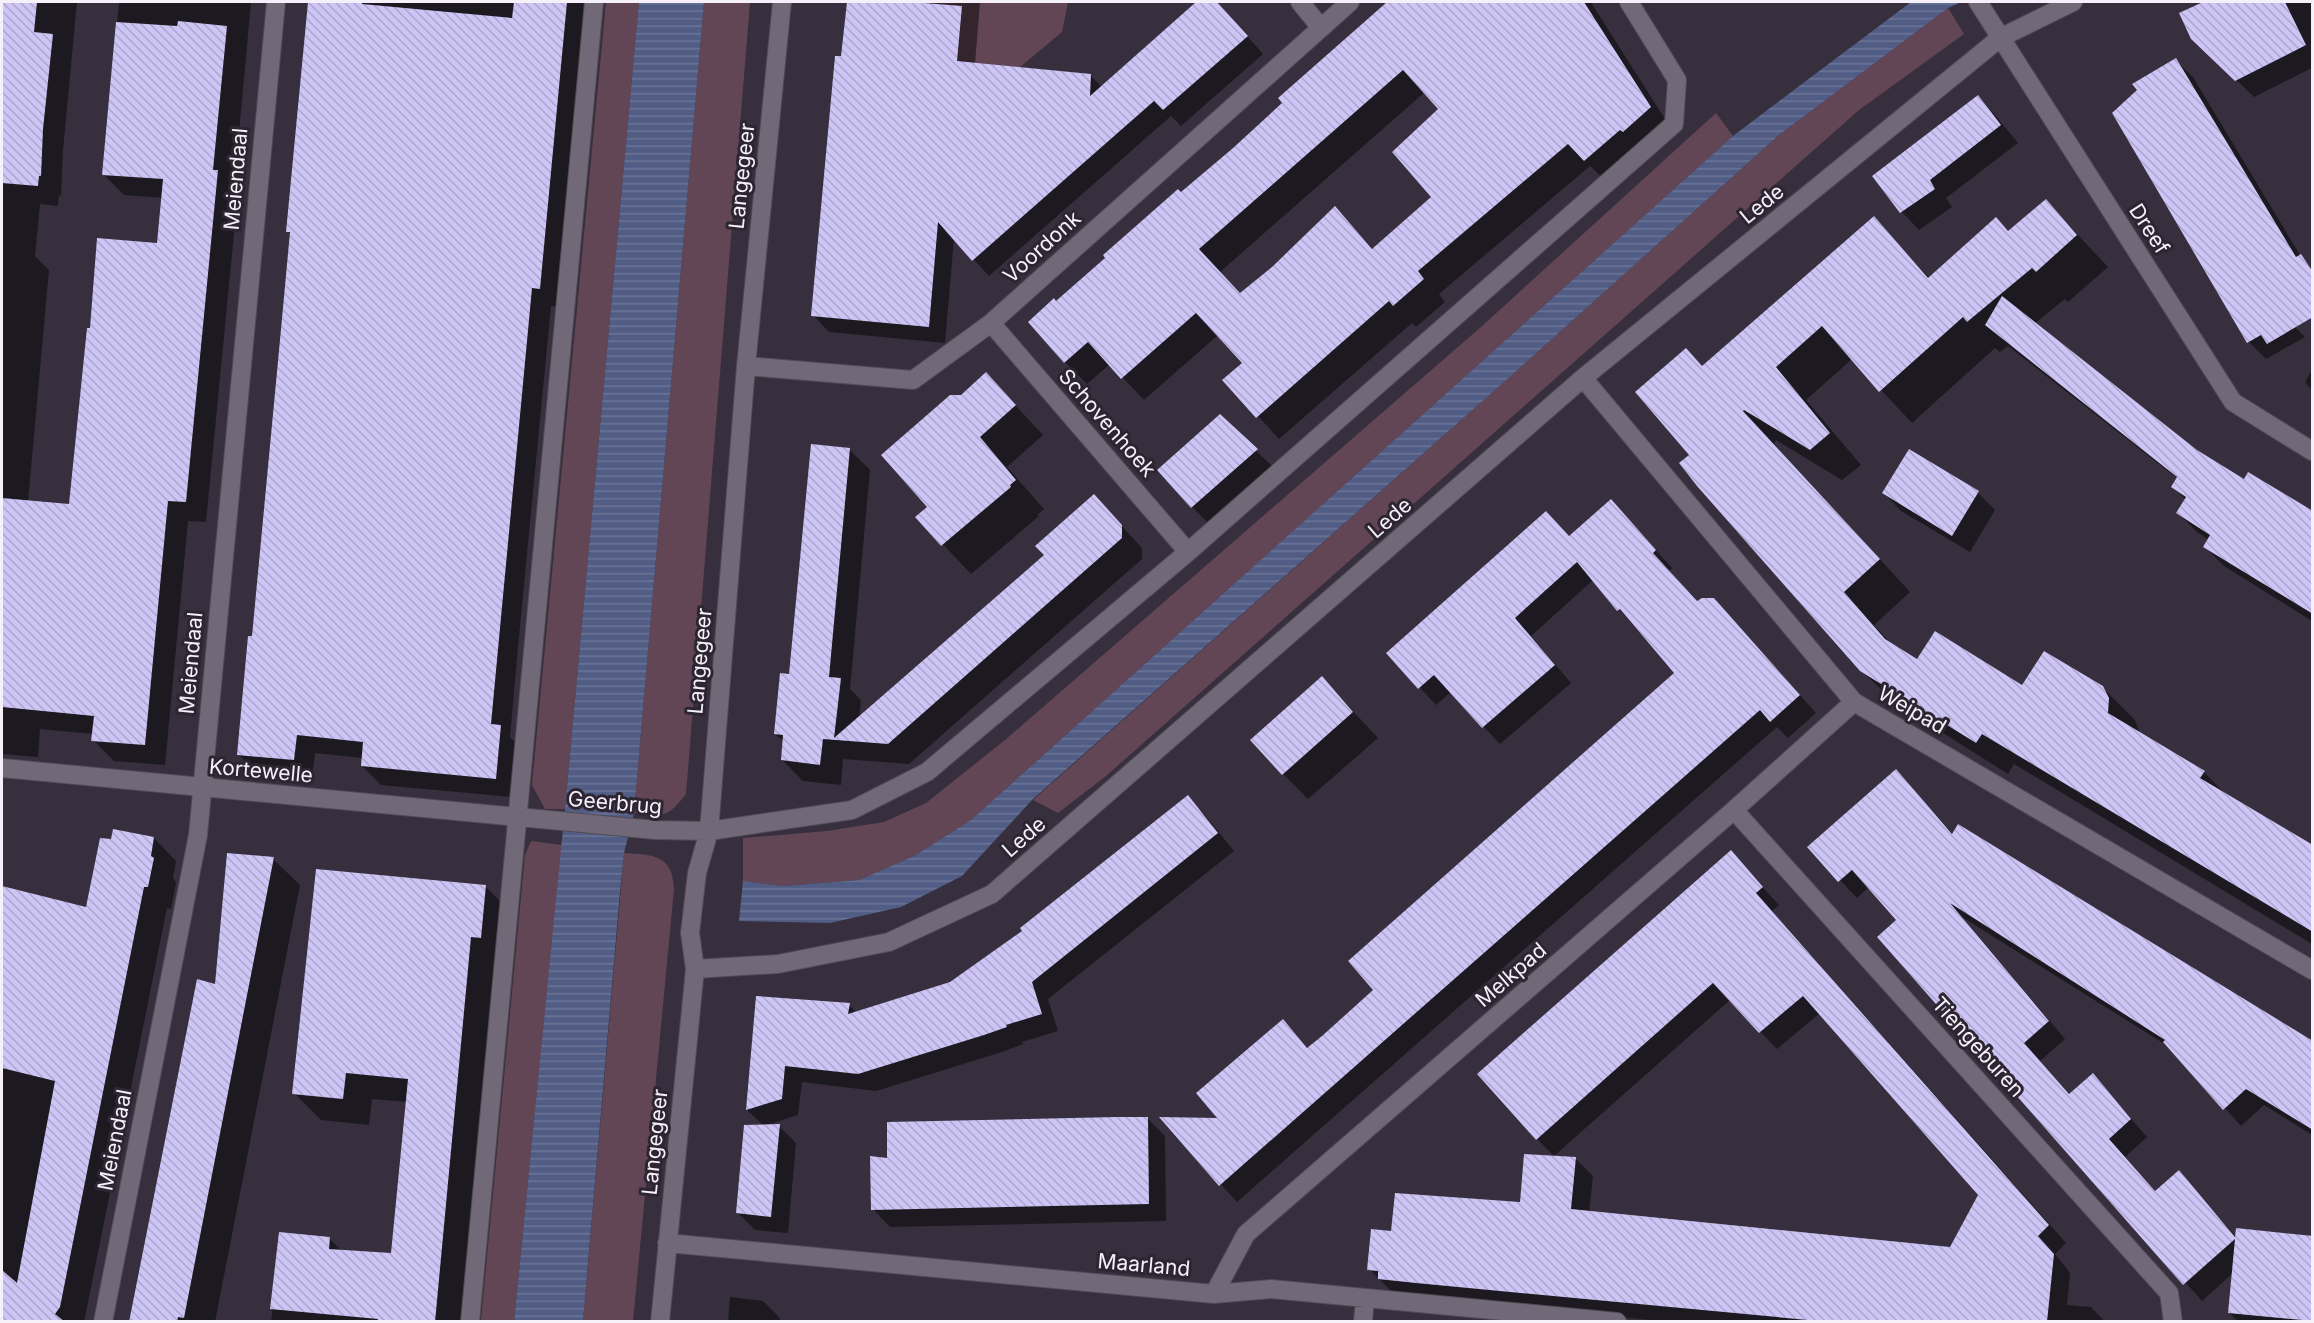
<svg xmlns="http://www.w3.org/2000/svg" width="2314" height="1323" viewBox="0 0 2314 1323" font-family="Inter,sans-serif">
	<defs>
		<pattern id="water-rules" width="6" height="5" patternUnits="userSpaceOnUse" patternTransform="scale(1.5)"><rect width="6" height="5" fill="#525d85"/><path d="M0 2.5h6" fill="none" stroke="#6c7597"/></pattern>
		<pattern id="building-back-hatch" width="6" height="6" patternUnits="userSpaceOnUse" patternTransform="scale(1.5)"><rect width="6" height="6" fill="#ccc5f5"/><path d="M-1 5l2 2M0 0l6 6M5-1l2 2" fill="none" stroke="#aca6ca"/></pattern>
	</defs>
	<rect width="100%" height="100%" fill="#372f3d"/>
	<path fill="#634655" d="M606,2H639L565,809H545L532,785Z
		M704,2H750L686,794C667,818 664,817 634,813Z
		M924,2H1068L1062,32L1019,68L961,106L921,33Z
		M1948,8L1964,34L1859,110L1106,776L1058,813L1033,800L1503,383L1779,135Z
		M1716,113L1733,136L971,820L914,856L859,880L783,886L743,881V838L827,831L884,822L926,803L1005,740L1481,327Z
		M531,841L562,845L514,1321H481L525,855Z
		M624,853C652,855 673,854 674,889L633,1321L583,1322Z"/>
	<path fill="url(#water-rules)" d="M639,2H704L634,813L624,853L620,892L583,1321L514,1322L565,809Z
		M1911,2H1961L1948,8L1779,135L1503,383L1033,799L962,876L901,907L830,923L739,921L743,881L783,886L859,880L914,856L971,820L1733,136Z"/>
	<path fill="#0007" fill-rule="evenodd" d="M2,2H77L63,150L61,196L59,195L58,206L40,204L35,256L49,270L28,502L71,506L91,330L158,244L163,198L124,195L103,174L119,2H251L234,188L238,192L206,522L188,521L165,765L114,761L93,740V734L40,729L38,757L2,754Z
		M309,2H588L559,307L551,306L518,647L510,737L519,746L514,797L381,785L362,766L363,758L315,753L312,778L257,773L238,754L253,638L291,234L288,231Z
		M848,2H980L975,64L1090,75L1102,87L1198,2H1217L1263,54L1181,126L1171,116L989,276L954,238L945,343L829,332L813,315Z
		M1389,2H1592V4L1672,130L1607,182L1590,166L1439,294L1445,302L1416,327L1412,323L1279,439L1225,380L1245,363L1218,335L1144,400L1110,364L1087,384L1065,362L1056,303L1284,103L1280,98ZM1425,92L1440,109L1433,198L1374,250L1335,209L1273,268L1241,294L1220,272Z
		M2206,2H2312V68L2254,97L2193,38L2181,14Z
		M2175,60L2193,77L2312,275L2288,320L2305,337L2266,359L2249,342Z
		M1978,97L1995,115L2018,143L1946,198L1952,207L1919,230L1902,212L1874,177Z
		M2046,201L2108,267L2068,302L2065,299L2034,324L2196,451L2245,481L2312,514V621L2224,566L2205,547L2209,540L2197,532L2178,513L2186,500L2173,487L2178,479L2008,346L2000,352L1995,348L1912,423L1852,359L1806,400L1861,465L1842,480L1776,440L1774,444L1910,592L1874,625L1893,646L1918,661L2022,687H2102L2135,720L2140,734L2204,772L2228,797L2312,846V944L2014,764L2008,774L1894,702L1861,670L1691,455L1686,350L1703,367L1874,218L1930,279L1996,219L2009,232Z
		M2312,370V390L2305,382Z
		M986,374L1043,435L1007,467L1044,509L1037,515L1039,516L971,574L917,517L929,507L961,396Z
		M1220,417L1274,468L1209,524L1192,507Z
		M849,449L870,470L850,689L861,700L859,719L1046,556L1094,496L1142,548V559L909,764L843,759L841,785L803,781L782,760L784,742L775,734Z
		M1884,493H1978L1995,510L1970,552L1901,511Z
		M1611,501L1672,568L1669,571L1698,603L1714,599L1816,713L1788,738L1777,727L1237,1202L1162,1119H1221L1282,1021L1308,1049L1375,990L1676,673L1593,580L1531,636L1571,683L1500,744L1451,692L1436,705L1388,653L1570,537Z
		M1322,678L1378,738L1308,799L1283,774Z
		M1896,771L1953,834L2312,1043V1135L2264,1105L2241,1126L2171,1048L1962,917L2065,1039L2040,1061L2070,1095L2093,1075L2147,1137L2125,1157L2156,1192L2179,1172L2237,1238L2312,1237V1322H2238L2229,1312L2233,1273L2202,1301L1879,937L1898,920L1869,887L1857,898L1809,847Z
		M1188,797L1204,814L1234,851L1048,999L1058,1031L1022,1042L1023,1044L1002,1052L876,1091L802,1082L798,1115L767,1125L779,1126L796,1143L788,1233L755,1230L737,1212L764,1126L747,1110L758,997L849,1005L857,1013L950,983L1024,932Z
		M154,838L176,861L173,878L176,882L171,909L167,908L84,1322H2V1024L12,981L87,909Z
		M1730,852L1779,905L1772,911L2066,1243L2055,1254L2070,1273L2067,1305L2091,1307L2105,1322H1671L1396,1296L1369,1269L1393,1233L1521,1204L1576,1159L1593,1176L1589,1212L1951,1248L1980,1195L1820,1013L1777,1049L1730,1000L1554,1156L1537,1139Z
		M273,859L300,885L215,1322H133L216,986Z
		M485,886L512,913L464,1322H271L281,1233L329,1238L342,1251L393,1254L407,1102L372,1099L369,1125L321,1120L294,1093Z
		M2,887L25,909L18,928L2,924Z
		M1147,1118L1165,1136L1166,1221L890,1227L873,1209L889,1159Z
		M730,1297L763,1301L780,1318V1322H728Z"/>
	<path fill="url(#building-back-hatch)" fill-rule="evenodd" d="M2,2H37L34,32L53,34L43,129L41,176H39L38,186L2,183Z
		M308,2H362V4L512,18L514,2H567L540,289L532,288L500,628L491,724L501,725L496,779L361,766L363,742L297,735L294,760L237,755L248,636H252L280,340L290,232H286Z
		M847,2H911L962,6L957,61L1091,74L1090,96L1196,2H1217L1248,36L1163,110L1154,101L972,261L938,222L929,327L811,316L835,56H841Z
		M1387,2H1584L1651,107L1623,132L1620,130L1584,161L1568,144L1418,271L1424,279L1393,306L1389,301L1256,418L1222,380L1242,363L1196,313L1121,379L1088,342L1064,363L1028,322L1054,298L1056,301L1105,258L1103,255L1178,189L1181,192L1233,148L1282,103L1278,98ZM1403,70L1438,109L1392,152L1431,197L1372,249L1335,206L1272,267L1240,293L1199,249Z
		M2203,2H2285L2306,45L2235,81L2191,39L2179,13Z
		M178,21L227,26L213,170H218L186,502L168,501L145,745L91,741L94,716L2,707V498L69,504L87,328H90L97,238L157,243L163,179L102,175L116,22L177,26Z
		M2176,58L2296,257L2301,254L2313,272V317L2267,344L2261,335L2247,343L2112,113L2137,90L2132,84Z
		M1978,95L2001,125L1930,180L1935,189L1900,213L1872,176Z
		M2046,199L2077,235L2036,272L2032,268L1967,322L1963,317L1879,392L1822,326L1776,367L1830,433L1810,450L1744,410L1743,411L1880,559L1844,592L1885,639L1917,659L1935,631L2022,685L2044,651L2103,686L2109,698L2108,713L2205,771L2200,778L2313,845V932L1982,734L1976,743L1860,671L1697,486L1679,463L1689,455L1635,392L1686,348L1702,366L1874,216L1928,278L1996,217L2008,231Z
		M2002,296L2197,450L2244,479L2248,472L2313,511V614L2203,547L2210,535L2176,513L2186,497L2171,487L2177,477L1985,325Z
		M986,372L1016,405L980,437L1016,480L1010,485L1011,487L941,546L915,517L927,507L881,455L950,395H961Z
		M1220,414L1258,449L1191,508L1157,470Z
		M811,444L850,448L829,677L841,678L834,738L1044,555L1035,546L1094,494L1122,525V538L888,744L823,739L820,765L781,760L783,735L774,734L780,673L789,674Z
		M1909,449L1979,491L1952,536L1882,493Z
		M1611,499L1656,550L1653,553L1697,601L1702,598H1714L1800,695L1770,722L1760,710L1219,1186L1159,1117L1217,1118L1196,1093L1283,1019L1307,1048L1322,1036L1373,990L1348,961L1674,673L1620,609L1617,611L1577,562L1515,618L1555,665L1482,728L1434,675L1418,689L1386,653L1546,511L1569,536Z
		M1322,676L1353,712L1282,775L1250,740Z
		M1896,769L1952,834L1958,824L2313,1041V1130L2246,1089L2223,1110L2163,1042L2165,1040L1950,903L2049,1021L2024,1043L2069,1094L2093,1073L2131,1119L2109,1139L2155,1191L2179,1170L2235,1237L2236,1228L2313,1236V1321L2228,1313L2235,1239L2183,1285L1877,937L1896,920L1852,870L1838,882L1807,847Z
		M1188,795L1218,833L1032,982L1042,1014L1006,1025L1007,1027L984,1035L858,1074L785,1066L782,1099L746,1110L756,996L850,1003L848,1014L950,982L1022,931L1020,928Z
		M113,829L154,837L151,856L154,858L148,887H144L60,1307L55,1314L65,1322H2V1270L17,1283L55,1081L2,1068V886L86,907L100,838L111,839Z
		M1731,850L1763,887L1756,893L2049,1225L2038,1236L2054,1254L2047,1322H1829L1416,1283L1378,1279V1271L1367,1270L1371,1229L1391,1231L1395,1193L1520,1202L1524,1154L1576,1157L1571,1209L1950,1247L1978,1195L1803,996L1759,1033L1713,983L1536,1140L1477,1074Z
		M227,853L274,857L184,1318L178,1317L177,1322H129L197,979L215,984Z
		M316,869L486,885L481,938L471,937L435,1322H377L378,1319L270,1309L279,1232L330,1237L329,1249L391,1253L408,1079L346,1073L343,1099L292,1094Z
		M1117,1117H1148L1149,1204L871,1210L870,1156L887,1158V1122Z
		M780,1124L771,1217L736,1213L744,1125Z"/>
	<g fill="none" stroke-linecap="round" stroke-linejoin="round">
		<g stroke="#524b56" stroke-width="20">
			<path id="street" d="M1300,2L1321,28L1350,2
				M1978,2L2233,402L2312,451
				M991,323L1188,552
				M746,366L913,380L991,323L1321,28
				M1583,378L1854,702L2312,970
				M2,768L655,830L709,831L852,810L927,772L1188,552L1674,124L1677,80L1629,2
				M1734,810L2169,1293L2173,1322
				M695,969L778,964L889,942L992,894L1583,378L2000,38L2073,2
				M667,1243L1214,1294L1271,1289L1617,1322
				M1214,1294L1246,1234L1734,810L1854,702
				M103,1322L198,835L276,2
				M470,1322L594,2
				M660,1322L695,969L690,933L697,873L709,831L746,366L782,2
				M1363,1322L1365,1298"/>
		</g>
		<use href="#street" stroke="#716978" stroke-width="18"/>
	</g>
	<g text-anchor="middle" stroke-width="6" stroke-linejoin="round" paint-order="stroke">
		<g font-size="21" fill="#f5f0f9" stroke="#2d2632">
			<text transform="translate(742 176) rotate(-84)" y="7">Langegeer</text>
			<text transform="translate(236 179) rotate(-85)" y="7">Meiendaal</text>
			<text transform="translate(1762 204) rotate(-39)" y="7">Lede</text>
			<text transform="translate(2149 229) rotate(57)" y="7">Dreef</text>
			<text transform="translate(1042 247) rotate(-42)" y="7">Voordonk</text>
			<text transform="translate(1107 423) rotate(49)" y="7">Schovenhoek</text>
			<text transform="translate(1390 518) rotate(-41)" y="7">Lede</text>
			<text transform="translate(700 661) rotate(-85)" y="7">Langegeer</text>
			<text transform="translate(191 663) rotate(-85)" y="7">Meiendaal</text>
			<text transform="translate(1912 710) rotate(30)" y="7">Weipad</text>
			<text transform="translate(261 771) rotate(5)" y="7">Kortewelle</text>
			<text transform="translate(615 803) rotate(5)" y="7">Geerbrug</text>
			<text transform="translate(1024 837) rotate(-41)" y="7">Lede</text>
			<text transform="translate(1511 975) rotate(-41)" y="7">Melkpad</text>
			<text transform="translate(1978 1047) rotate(48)" y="7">Tiengeburen</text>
			<text transform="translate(115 1140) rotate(-79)" y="7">Meiendaal</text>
			<text transform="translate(655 1142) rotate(-84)" y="7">Langegeer</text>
			<text transform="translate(1144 1265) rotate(5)" y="7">Maarland</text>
		</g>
	</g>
	<rect width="2314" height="1323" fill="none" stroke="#f5f0f9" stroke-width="6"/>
</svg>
